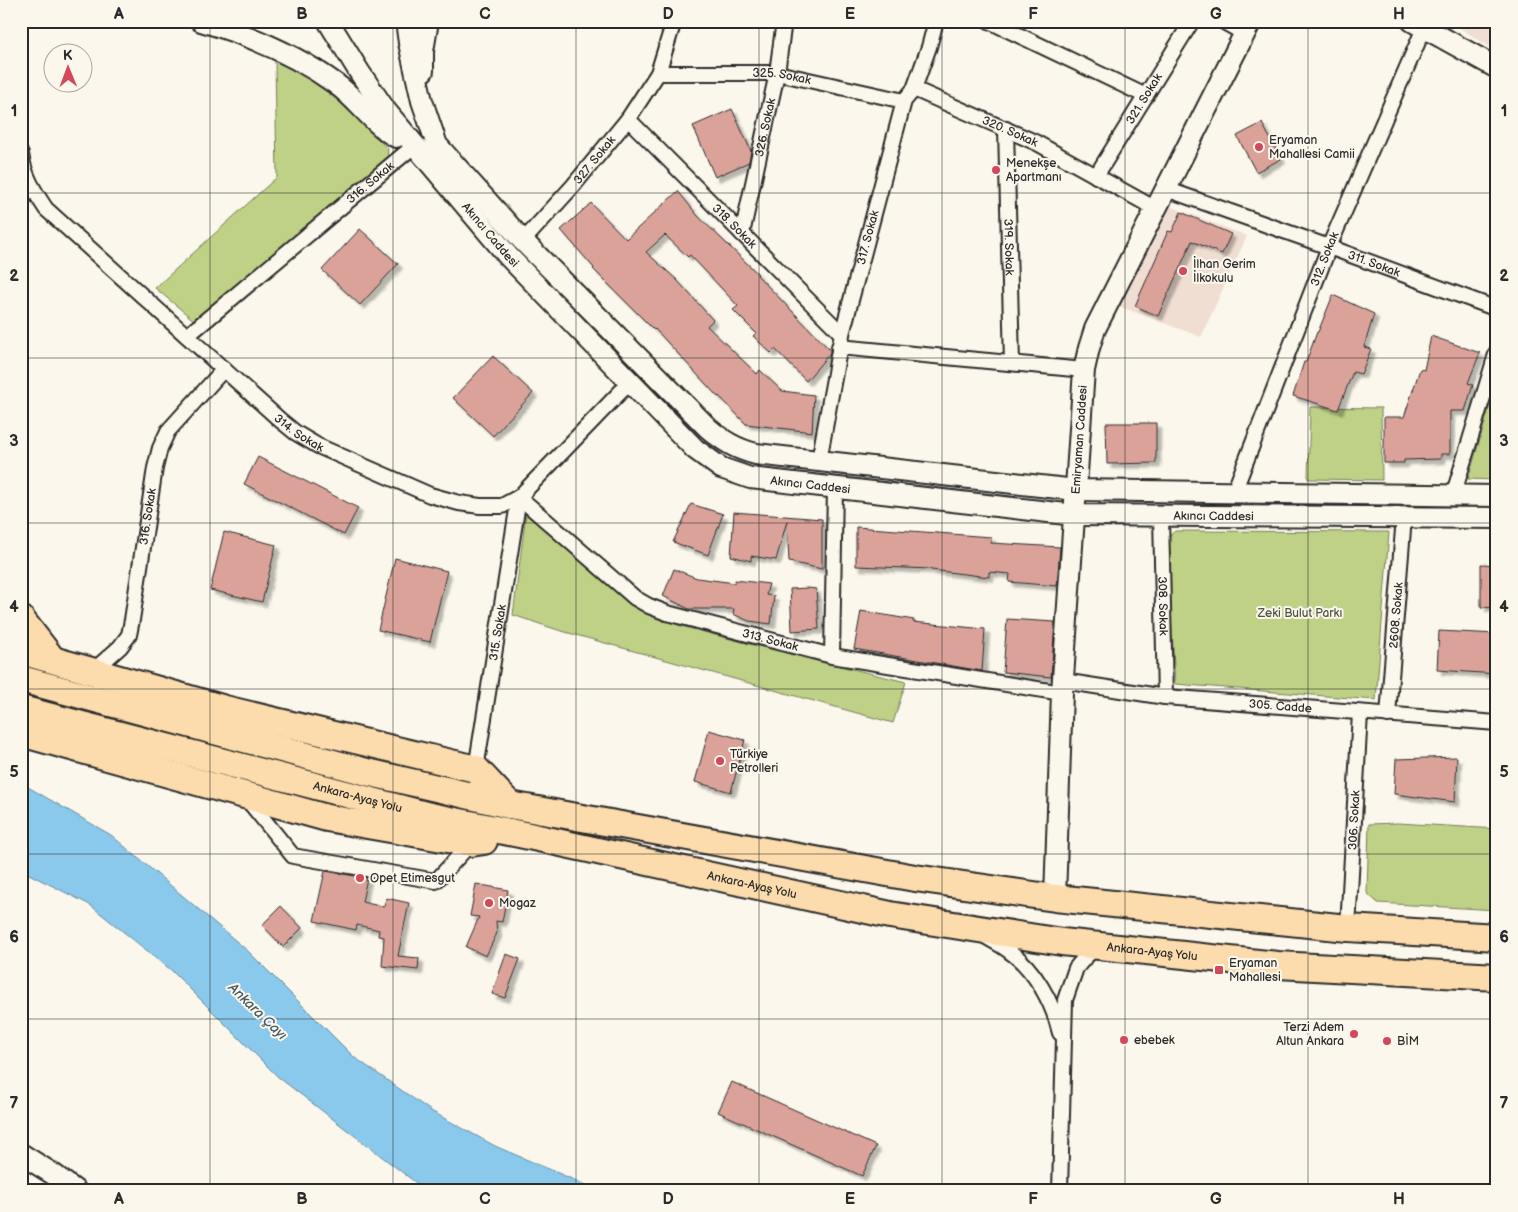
<svg xmlns="http://www.w3.org/2000/svg" width="1518" height="1212" viewBox="0 0 1518 1212" font-family="'Balsamiq Sans',sans-serif">
	<defs>
		<filter id="shadow"><feDropShadow dx="4.5" dy="4.5" stdDeviation="1" flood-color="#0004"/></filter>
	</defs>
	<rect width="100%" height="100%" fill="#fbf7ec"/>
	<filter id="ink" filterUnits="userSpaceOnUse"><feTurbulence type="fractalNoise" baseFrequency=".02" numOctaves="2"/><feDisplacementMap in="SourceGraphic" scale="10" xChannelSelector="R" yChannelSelector="G"/><feConvolveMatrix kernelMatrix="1 2 1 2 8 2 1 2 1" color-interpolation-filters="sRGB"/></filter>
	<g filter="url(#ink)">
		<path fill="#f1ded3" d="M1449,21H1497V46L1491,48Z
			M1167,205L1247,236L1201,337L1118,306Z"/>
		<path fill="#bfd186" stroke="#757e58" d="M275,61L328,89L388,149L387,158L196,322L155,288L277,177Z
			M1497,382V480L1468,479Z
			M1310,407L1381,408L1382,480L1308,479Z
			M526,514L553,534L628,603L681,626L761,647L906,682L893,723L558,630L513,615Z
			M1175,531L1389,532L1376,700L1175,684L1167,538Z
			M1398,823L1497,829V910L1378,903L1367,893L1369,824Z"/>
		<path fill="#8ac9eb" stroke="#648a9e" d="M21,783L111,835L249,952L354,1057L431,1111L495,1146L600,1191H427L424,1189L278,1077L171,970L90,905L21,870Z"/>
		<path fill="#dba29a" stroke="#2b2b2b" filter="url(#shadow)" d="M732,109L751,151L749,162L715,177L693,126Z
			M1262,123L1281,159L1256,172L1237,136Z
			M678,191L698,216L758,274L757,275L830,350V353L806,381L775,349L771,353L753,336L756,333L733,310L738,306L690,255L688,257L665,235L646,252L677,280L713,320L707,326L757,374L760,370L782,391L814,395L812,432L746,424L719,396L718,397L655,329L654,330L593,269L594,268L561,230L591,203L626,239Z
			M1181,212L1231,234L1222,254L1192,241L1158,316L1135,306L1168,231L1172,232Z
			M360,229L398,264L360,305L322,270Z
			M1333,295L1374,314L1364,347L1371,349L1361,374L1353,372L1338,410L1293,396L1304,362H1306L1317,332H1318Z
			M1431,336L1480,353L1468,383L1473,385L1465,411H1450V454H1441V459L1404,460V463H1384V417H1404L1420,369L1424,370Z
			M493,356L533,393L493,436L453,398Z
			M1106,423H1156V463L1107,464Z
			M258,457L358,508L344,535L244,484Z
			M691,504L723,514L708,555L673,542Z
			M734,512L822,519V569L789,562L787,521L776,560L751,556V561L731,556Z
			M856,527L991,537V543L1060,547L1057,586L1009,582L1010,574L989,572V577L931,570V569L856,566Z
			M224,532L276,545L262,602L210,590Z
			M395,558L447,571L430,642L378,630Z
			M1481,564L1497,565V608L1481,607Z
			M674,569L697,578L735,583V580L769,584L766,595L774,596L771,624L749,621L733,614L734,609H689L663,596Z
			M808,588L816,589L819,629L792,631L790,589Z
			M861,611L914,620L913,622L985,629L982,671L854,649Z
			M1007,619L1055,622L1051,677L1003,672Z
			M1439,631L1497,634V674L1437,670Z
			M709,730L745,740L731,792L695,782Z
			M1457,757L1455,802L1394,794L1396,759Z
			M325,871L367,878L362,902L384,907L386,898L409,903L398,956L419,958L418,970L382,966L384,937L378,936L379,930L357,925L356,930L314,921Z
			M476,884L508,890L502,922L496,921L497,933L486,956L466,947L479,917L470,916Z
			M281,906L302,928L283,947L262,925Z
			M506,954L520,959L505,998L492,994Z
			M732,1082L876,1146L862,1176L718,1112Z"/>
		<g fill="none" stroke-linecap="round" stroke-linejoin="round">
			<g stroke="#2b2b2b" stroke-width="18">
				<g id="street">
					<path d="M989,21L1146,96"/>
					<path d="M1222,21L1245,34"/>
					<path id="s1" d="M658,73H777L904,101"/>
					<path id="s2" d="M914,89L1037,143L1156,209"/>
					<path id="s3" d="M628,119L842,334"/>
					<path id="s4" d="M1006,129L1012,363"/>
					<path id="s5" d="M21,154C24,175 34,191 46,209L280,420L296,433L318,446L430,495L459,503L480,506H502L519,497L630,382"/>
					<path id="s6" d="M1096,176L1192,21"/>
					<path id="s7" d="M1166,189L1329,247L1497,309"/>
					<path id="s8" d="M742,234L777,73L784,21"/>
					<path id="s9" d="M523,241L573,186L628,119L658,73L674,21"/>
					<path id="s10" d="M187,336L415,145"/>
					<path d="M839,347L1084,370"/>
					<path id="s11" d="M819,461L842,334L904,101L914,89L929,47L936,21"/>
					<path id="s12" d="M1234,492L1329,247L1424,28"/>
					<path d="M1453,496L1497,351"/>
					<path id="s13" d="M519,497L635,598L649,606L667,613L832,656L1062,693"/>
					<path id="s14" d="M1161,516L1165,697"/>
					<path d="M832,656L835,488"/>
					<path id="s15" d="M93,671L120,647L129,635L132,620L155,468L160,448L168,431L224,369"/>
					<path id="s16" d="M1063,681L1165,697L1497,723"/>
					<path id="s17" d="M1388,715L1404,517"/>
					<path id="s18" d="M476,769L519,497"/>
					<path d="M247,799L293,856L436,881L471,843"/>
					<path id="s19" d="M1348,928L1360,713"/>
					<path d="M985,936C993,941 1002,945 1009,951C1035,969 1053,1003 1060,1033"/>
					<path d="M1060,1191L1065,1000L1076,968L1086,956L1099,946"/>
				</g>
			</g>
			<g stroke="#2b2b2b" stroke-width="24">
				<g id="secondary">
					<path d="M201,21C249,35 295,54 336,84C357,99 375,126 396,137"/>
					<path id="s20" d="M328,21L360,73L386,111L508,256L695,449L721,468L750,478L1075,515L1497,518"/>
					<path d="M406,21L409,43L422,101L437,145L523,241L708,428C723,441 736,449 756,454L1076,490L1497,496"/>
					<path d="M1412,21L1497,68"/>
					<path d="M423,71V51L428,21"/>
					<path id="s21" d="M1055,898L1062,693L1084,370L1089,348L1095,329L1251,21"/>
					<path d="M21,1154L53,1174L76,1191"/>
				</g>
			</g>
			<g stroke="#2b2b2b" stroke-width="30">
				<g id="highway">
					<path d="M21,619L52,659"/>
					<path d="M21,651L225,709L476,769L510,805"/>
					<path d="M21,679L367,772L510,805L915,878L1055,898L1348,928L1497,937"/>
					<path id="s22" d="M21,709L430,816L529,836L890,915L1062,942L1278,965L1497,977"/>
					<path d="M21,733L327,818L471,843L484,841"/>
				</g>
			</g>
			<use href="#street" stroke="#fbf7ec" stroke-width="14"/>
			<use href="#secondary" stroke="#fbf7ec" stroke-width="20"/>
			<use href="#highway" stroke="#fcdcac" stroke-width="26"/>
		</g>
	</g>
	<path fill="none" stroke="#2b2b2b" stroke-width="1" stroke-opacity="0.55" d="M210,21V1191M393,21V1191M576,21V1191M759,21V1191M942,21V1191M1125,21V1191M1308,21V1191M21,193H1497M21,358H1497M21,523H1497M21,689H1497M21,854H1497M21,1019H1497"/>
	<g fill="#d1495b" stroke="#fbf7ec" stroke-width="2">
		<circle cx="1259" cy="147" r="5"/>
		<circle cx="996" cy="170" r="5"/>
		<circle cx="1183" cy="271" r="5"/>
		<circle cx="720" cy="761" r="5"/>
		<circle cx="360" cy="878" r="5"/>
		<circle cx="489" cy="903" r="5"/>
		<rect x="1214" y="965" width="10" height="10" rx="2.5"/>
		<circle cx="1354" cy="1034" r="5"/>
		<circle cx="1124" cy="1040" r="5"/>
		<circle cx="1387" cy="1041" r="5"/>
	</g>
	<g text-anchor="middle" stroke-width="4" stroke-linejoin="round" paint-order="stroke">
		<g font-size="12" fill="#2b2b2b" stroke="#fbf7ec">
			<text dy="4" stroke="none"><textPath href="#s1" startOffset="124">325. Sokak</textPath></text>
			<text dy="4" stroke="none"><textPath href="#s6" startOffset="91">321. Sokak</textPath></text>
			<text dy="4" stroke="none"><textPath href="#s8" startOffset="109">326. Sokak</textPath></text>
			<text dy="4" stroke="none"><textPath href="#s2" startOffset="105">320. Sokak</textPath></text>
			<text dy="4" stroke="none"><textPath href="#s9" startOffset="108">327. Sokak</textPath></text>
			<text dy="4" stroke="none"><textPath href="#s10" startOffset="239">316. Sokak</textPath></text>
			<text dy="4" stroke="none"><textPath href="#s3" startOffset="151">318. Sokak</textPath></text>
			<text dy="4" stroke="none"><textPath href="#s20" startOffset="269">Akıncı Caddesi</textPath></text>
			<text dy="4" stroke="none"><textPath href="#s11" startOffset="229">317. Sokak</textPath></text>
			<text dy="4" stroke="none"><textPath href="#s4" startOffset="118">319. Sokak</textPath></text>
			<text dy="4" stroke="none"><textPath href="#s12" startOffset="250">312. Sokak</textPath></text>
			<text dy="4" stroke="none"><textPath href="#s7" startOffset="221">311. Sokak</textPath></text>
			<text dy="4" stroke="none"><textPath href="#s5" startOffset="399">314. Sokak</textPath></text>
			<text dy="4" stroke="none"><textPath href="#s21" startOffset="459">Emiryaman Caddesi</textPath></text>
			<text dy="4" stroke="none"><textPath href="#s20" startOffset="689">Akıncı Caddesi</textPath></text>
			<text dy="4" stroke="none"><textPath href="#s15" startOffset="171">316. Sokak</textPath></text>
			<text dy="4" stroke="none"><textPath href="#s20" startOffset="1094">Akıncı Caddesi</textPath></text>
			<text dy="4" stroke="none"><textPath href="#s14" startOffset="90">308. Sokak</textPath></text>
			<text dy="4" stroke="none"><textPath href="#s17" startOffset="100">2608. Sokak</textPath></text>
			<text dy="4" stroke="none"><textPath href="#s18" startOffset="138">315. Sokak</textPath></text>
			<text dy="4" stroke="none"><textPath href="#s13" startOffset="296">313. Sokak</textPath></text>
			<text dy="4" stroke="none"><textPath href="#s16" startOffset="219">305. Cadde</textPath></text>
			<text dy="4" stroke="none"><textPath href="#s22" startOffset="348">Ankara-Ayaş Yolu</textPath></text>
			<text dy="4" stroke="none"><textPath href="#s19" startOffset="108">306. Sokak</textPath></text>
			<text dy="4" stroke="none"><textPath href="#s22" startOffset="752">Ankara-Ayaş Yolu</textPath></text>
			<text dy="4" stroke="none"><textPath href="#s22" startOffset="1158">Ankara-Ayaş Yolu</textPath></text>
		</g>
		<g font-size="12" fill="#2b2b2b" stroke="#fbf7ec" text-anchor="start">
			<text x="1269" y="144">Eryaman<tspan x="1269" dy="14">Mahallesi Camii</tspan></text>
			<text x="1006" y="167">Menekşe<tspan x="1006" dy="14">Apartmanı</tspan></text>
			<text x="1193" y="268">İlhan Gerim<tspan x="1193" dy="14">İlkokulu</tspan></text>
			<text x="730" y="758">Türkiye<tspan x="730" dy="14">Petrolleri</tspan></text>
			<text x="370" y="882">Opet Etimesgut</text>
			<text x="499" y="907">Mogaz</text>
			<text x="1229" y="967">Eryaman<tspan x="1229" dy="14">Mahallesi</tspan></text>
			<text x="1344" y="1031" text-anchor="end">Terzi Adem<tspan x="1344" dy="14">Altun Ankara</tspan></text>
			<text x="1134" y="1044">ebebek</text>
			<text x="1397" y="1045">BİM</text>
		</g>
		<g font-size="12" fill="#505442" stroke="#fbf7ec">
			<text x="1300" y="617">Zeki Bulut Parkı</text>
		</g>
		<g font-size="14" font-style="italic" fill="#485a65" stroke="#fbf7ec">
			<text transform="translate(258 1011) rotate(44)" y="5">Ankara Çayı</text>
		</g>
	</g>
	<rect width="1518" height="1212" fill="none" stroke="#fbf7ec" stroke-width="55"/>
	<g transform="translate(68 68) rotate(359)"><circle r="24" fill="#fbf7ec" stroke="#a8a59f"/>
	<path d="M0-4L9 19L0 12L-9 19Z" fill="#d1495b"/>
	<text y="-8" font-size="14" font-weight="bold" text-anchor="middle" fill="#2b2b2b">K</text>
	</g>
	<rect x="28" y="28" width="1462" height="1156" fill="none" stroke="#2b2b2b" stroke-width="2"/>
	<g font-size="16" text-anchor="middle" font-weight="bold" fill="#2b2b2b">
		<text x="119" y="19">A</text>
		<text x="302" y="19">B</text>
		<text x="485" y="19">C</text>
		<text x="668" y="19">D</text>
		<text x="850" y="19">E</text>
		<text x="1033" y="19">F</text>
		<text x="1216" y="19">G</text>
		<text x="1399" y="19">H</text>
		<text x="14" y="116">1</text>
		<text x="1504" y="116">1</text>
		<text x="14" y="281">2</text>
		<text x="1504" y="281">2</text>
		<text x="14" y="446">3</text>
		<text x="1504" y="446">3</text>
		<text x="14" y="612">4</text>
		<text x="1504" y="612">4</text>
		<text x="14" y="777">5</text>
		<text x="1504" y="777">5</text>
		<text x="14" y="942">6</text>
		<text x="1504" y="942">6</text>
		<text x="14" y="1108">7</text>
		<text x="1504" y="1108">7</text>
		<text x="119" y="1204">A</text>
		<text x="302" y="1204">B</text>
		<text x="485" y="1204">C</text>
		<text x="668" y="1204">D</text>
		<text x="850" y="1204">E</text>
		<text x="1033" y="1204">F</text>
		<text x="1216" y="1204">G</text>
		<text x="1399" y="1204">H</text>
	</g>
</svg>
